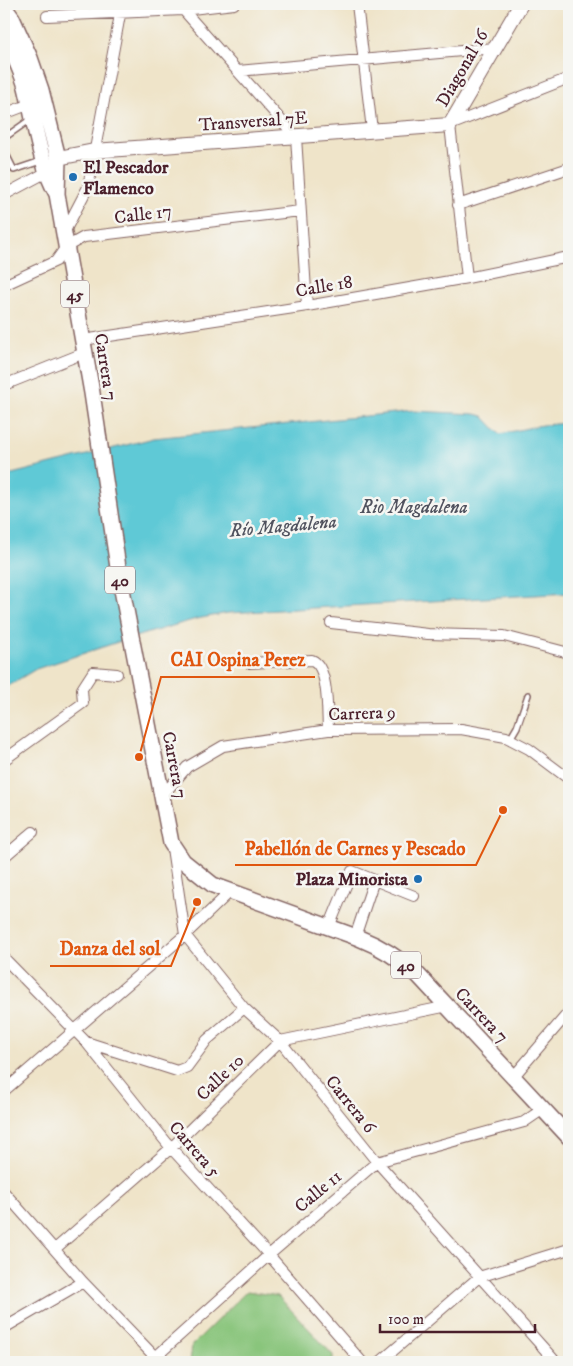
<svg xmlns="http://www.w3.org/2000/svg" width="573" height="1366" viewBox="0 0 573 1366" font-family="'IM FELL DW Pica',serif">
	<rect width="100%" height="100%" fill="#f6f6f2"/>
	<filter id="ink" filterUnits="userSpaceOnUse"><feTurbulence type="fractalNoise" baseFrequency=".02" numOctaves="2"/><feDisplacementMap in="SourceGraphic" scale="10" xChannelSelector="R" yChannelSelector="G"/><feConvolveMatrix kernelMatrix="1 2 1 2 8 2 1 2 1" color-interpolation-filters="sRGB"/></filter>
	<filter id="wash" filterUnits="userSpaceOnUse"><feTurbulence type="fractalNoise" baseFrequency=".0096" numOctaves="4" result="noise"/><feDisplacementMap in="SourceGraphic" scale="20" xChannelSelector="R" yChannelSelector="G"/><feGaussianBlur stdDeviation="1.12" result="paint"/><feColorMatrix in="noise" values="0 0 0 0 0 0 0 0 0 0 0 0 0 0 0 0 0 1.4 0 .05"/><feComposite in="paint" operator="in"/></filter>
	<g filter="url(#wash)">
		<rect width="100%" height="100%" fill="#efe4c9"/>
		<path fill="#89c57b" stroke="#6a7253" d="M247,1291L278,1296L333,1355V1362H190L192,1345Z"/>
		<path fill="#5ec9d6" stroke="#547480" d="M414,411L475,414L483,416L500,434L542,425L569,423V593L228,613L196,619L121,641L36,669L4,688V476L154,438Z"/>
	</g>
	<g filter="url(#ink)">
		<g fill="none" stroke-linecap="round" stroke-linejoin="round">
			<g stroke="#846462" stroke-width="8">
				<path id="lane" d="M4,138L31,119
					M7,156L14,170L41,161
					M510,739L517,727L528,695"/>
			</g>
			<g stroke="#846462" stroke-width="12">
				<path id="street" d="M178,4L296,137L307,306
					M357,4L372,130
					M47,16L183,10L234,4
					M238,71L495,48
					M4,114L30,104
					M4,195L47,172
					M458,205L569,168
					M64,233L88,187L122,4
					M467,278L450,125L569,78
					M4,285L56,261L66,247L84,237L300,211
					M83,340L307,306L467,278L569,257
					M4,385L84,353
					M331,623L428,634L504,636L569,653
					M249,663L312,660C329,667 327,712 328,730
					M4,760L83,703L82,689L93,672L117,674
					M162,796L187,767L223,746L328,730L461,729L506,737L529,749L569,779
					M172,848L185,935L244,1008L280,1041L377,1162L556,1362
					M4,857L33,832
					M329,927L352,871L414,896
					M355,937L374,880
					M4,958L86,1042L171,1148L269,1255L362,1362
					M86,1042L177,1071L187,1067L207,1040L244,1008
					M514,1076L569,1012
					M4,1091L185,935L230,892
					M4,1192L83,1282L159,1361
					M55,1249L171,1148L280,1041L448,1006
					M4,1328L83,1282
					M150,1362L269,1255L377,1162L524,1122L543,1109
					M380,1362L479,1277L569,1249"/>
			</g>
			<g stroke="#846462" stroke-width="16">
				<path id="secondary" d="M58,158L94,151L450,125L521,4"/>
			</g>
			<g stroke="#846462" stroke-width="18">
				<path id="primary" d="M4,7L12,18L30,58L41,90L58,158L57,194L92,393L119,574L171,843L183,861L213,885L359,938C382,947 400,959 418,975L569,1137
					M4,34C12,51 21,69 26,87C35,123 39,162 57,194"/>
			</g>
			<use href="#lane" stroke="#fff" stroke-width="5"/>
			<use href="#street" stroke="#fff" stroke-width="10"/>
			<use href="#secondary" stroke="#fff" stroke-width="14"/>
			<use href="#primary" stroke="#fff" stroke-width="15"/>
		</g>
	</g>
	<g fill="#1f6fb2" stroke="#f6f6f2" stroke-width="2">
		<circle cx="73" cy="177" r="5"/>
		<circle cx="418" cy="879" r="5"/>
	</g>
	<g text-anchor="middle" stroke-width="5" stroke-linejoin="round" paint-order="stroke">
		<g fill="#f6f6f2" stroke="#7e6067" stroke-width="1">
			<rect x="61" y="280.5" width="28" height="27" rx="4"/>
			<rect x="105" y="566.5" width="30" height="27" rx="4"/>
			<rect x="391" y="951.5" width="30" height="27" rx="4"/>
		</g>
		<g font-size="16" font-weight="bold" fill="#4a1f2b">
			<text x="75" y="300">45</text>
			<text x="120" y="586">40</text>
			<text x="406" y="971">40</text>
		</g>
		<g font-size="18" fill="#4a1f2b" stroke="#f6f6f2">
			<text transform="translate(462 68) rotate(-60)" y="6">Diagonal 16</text>
			<text transform="translate(253 121) rotate(-4)" y="6">Transversal 7E</text>
			<text transform="translate(143 214) rotate(-7)" y="6">Calle 17</text>
			<text transform="translate(324 286) rotate(-10)" y="6">Calle 18</text>
			<text transform="translate(106 367) rotate(81)" y="6">Carrera 7</text>
			<text transform="translate(362 713) rotate(-2)" y="6">Carrera 9</text>
			<text transform="translate(175 765) rotate(79)" y="6">Carrera 7</text>
			<text transform="translate(482 1015) rotate(47)" y="6">Carrera 7</text>
			<text transform="translate(220 1077) rotate(-44)" y="6">Calle 10</text>
			<text transform="translate(351 1104) rotate(51)" y="6">Carrera 6</text>
			<text transform="translate(195 1149) rotate(49)" y="6">Carrera 5</text>
			<text transform="translate(318 1191) rotate(-40)" y="6">Calle 11</text>
		</g>
		<g font-size="18" font-weight="bold" fill="#4a1f2b" stroke="#f6f6f2" text-anchor="start">
			<text x="83" y="173">El Pescador<tspan x="83" dy="21">Flamenco</tspan></text>
			<text x="408" y="885" text-anchor="end">Plaza Minorista</text>
		</g>
		<g font-size="19" font-style="italic" fill="#50525e" stroke="#f6f6f2">
			<text x="414" y="513">Rio Magdalena</text>
			<text transform="translate(283 525) rotate(-5)" y="7">Río Magdalena</text>
		</g>
	</g>
	<path fill="none" stroke="#e0560e" stroke-width="2" d="M139 757L161 677H315M503 810L476 865H235M197 902L171 966H50"/>
	<g fill="#e0560e" stroke="#f6f6f2" stroke-width="2">
		<circle cx="139" cy="757" r="5"/>
		<circle cx="503" cy="810" r="5"/>
		<circle cx="197" cy="902" r="5"/>
	</g>
	<g font-size="19" text-anchor="middle" font-weight="bold" fill="#e0560e" stroke="#f6f6f2" stroke-width="5" stroke-linejoin="round" paint-order="stroke">
		<text x="238" y="666">CAI Ospina Perez</text>
		<text x="355" y="855">Pabellón de Carnes y Pescado</text>
		<text x="110" y="955">Danza del sol</text>
	</g>
	<rect width="573" height="1366" fill="none" stroke="#f6f6f2" stroke-width="20"/>
	<path d="M380 1324v8h155v-8" fill="none" stroke="#4a1f2b" stroke-width="2.5"/>
	<text x="388" y="1324" font-size="15" fill="#4a1f2b" stroke="#f6f6f2" stroke-width="4" paint-order="stroke">100 m</text>
</svg>
